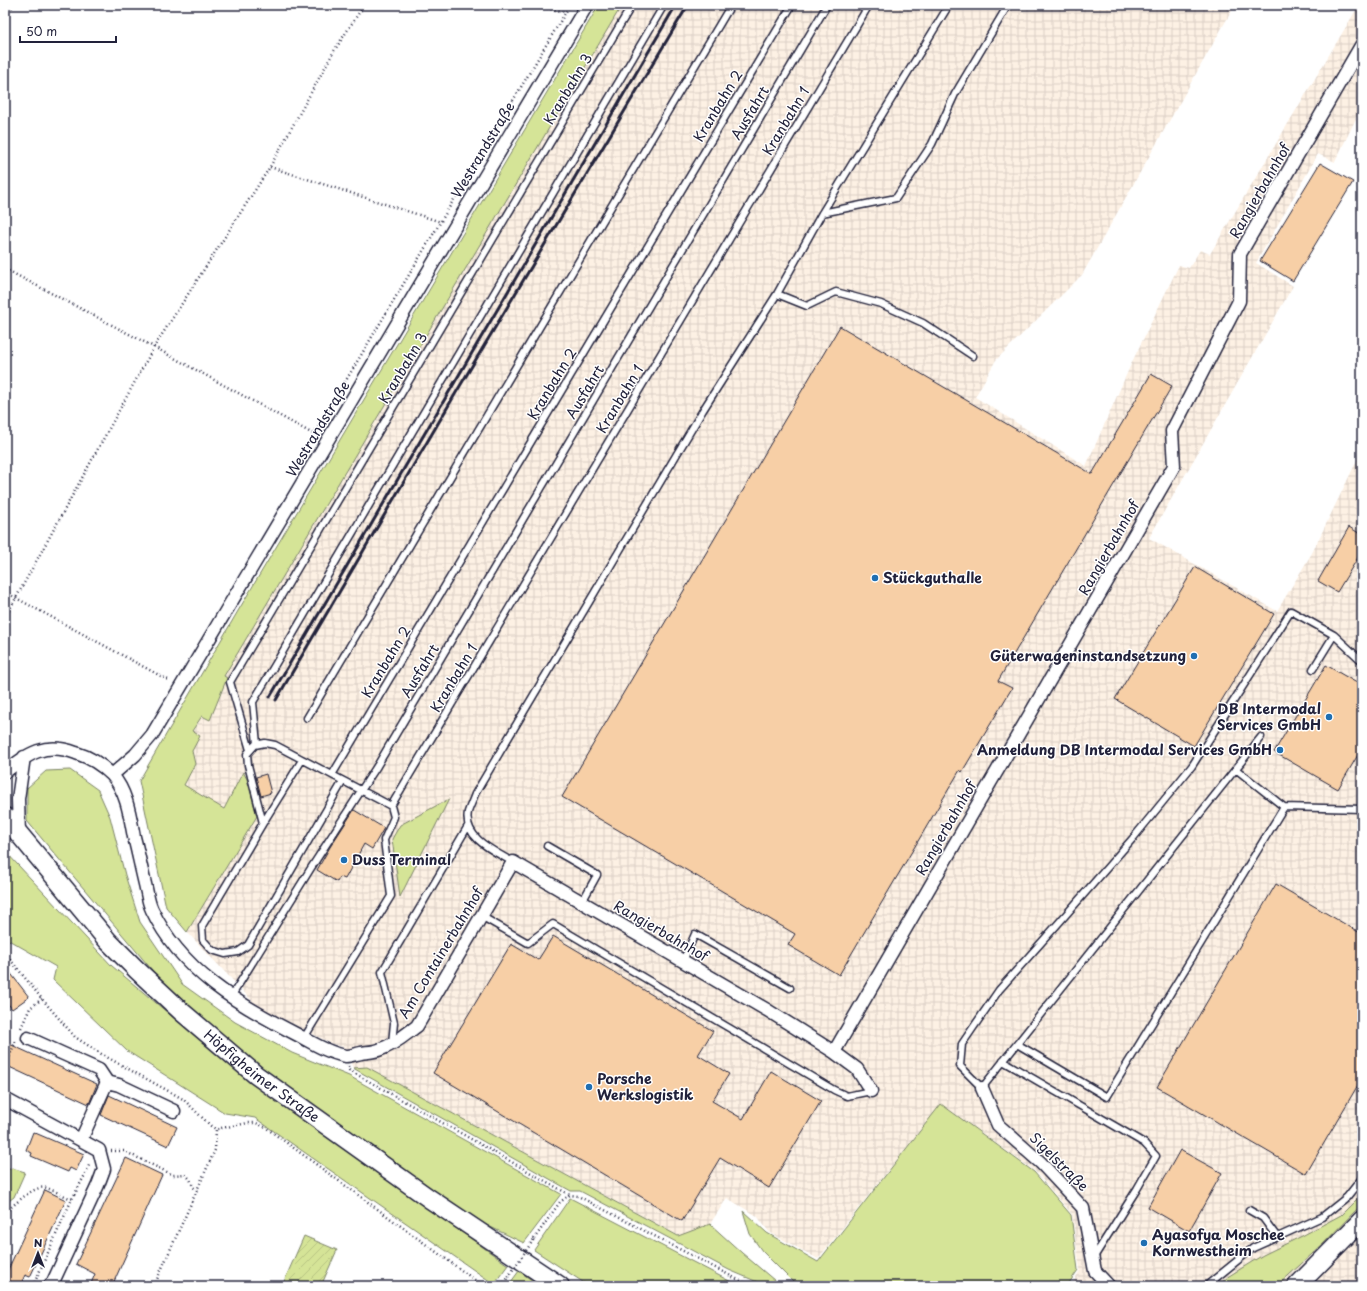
<svg xmlns="http://www.w3.org/2000/svg" width="1367" height="1291" viewBox="0 0 1367 1291" font-family="'Playpen Sans',sans-serif">
	<defs>
		<pattern id="industrial-grid" width="8" height="8" patternUnits="userSpaceOnUse"><rect width="8" height="8" fill="#fdf1e4"/><path d="M0 4h8M4 0v8" fill="none" stroke="#d9cec4"/></pattern>
		<pattern id="garden-furrows" width="10" height="10" patternUnits="userSpaceOnUse"><rect width="10" height="10" fill="#d5e497"/><path d="M-1 1l2-2M0 10L10 0M9 11l2-2" fill="none" stroke="#b7c383"/></pattern>
	</defs>
	<rect width="100%" height="100%" fill="#fff"/>
	<filter id="ink" filterUnits="userSpaceOnUse"><feTurbulence type="fractalNoise" baseFrequency=".025" numOctaves="2"/><feDisplacementMap in="SourceGraphic" scale="8" xChannelSelector="R" yChannelSelector="G"/><feConvolveMatrix kernelMatrix="1 2 1 2 8 2 1 2 1" color-interpolation-filters="sRGB"/></filter>
	<g filter="url(#ink)">
		<path fill="url(#industrial-grid)" d="M622,5H1235L1082,275L996,360L975,397L1086,466L1132,362L1179,265L1189,268L1200,250L1210,254L1359,5H1362V106L1335,162L1318,154L1256,263L1293,286L1149,538L1277,611L1312,553L1362,450V1286H1071L1080,1270L1072,1214L1035,1171L941,1104L818,1259L769,1232L757,1216L727,1198L710,1224L679,1236L367,1067L353,1068L343,1047L332,1044L256,1005L187,932L257,816L243,773L224,809L184,785L195,764L192,751L200,736L192,732L202,716L210,720L227,678L224,676Z"/>
		<path fill="#d5e497" stroke="#7c8369" d="M599,5H622L224,676L227,678L210,720L202,716L192,731L200,736L192,751L195,764L184,785L224,809L243,772L247,779L257,816L187,932L166,907L139,781L238,611Z
			M70,770L98,790L110,817L125,875L140,922L182,984L235,1022L292,1053L349,1076L561,1194L524,1243L480,1222L392,1164L249,1059L168,989L27,821V788L46,771Z
			M449,799L400,897L392,839L400,825Z
			M5,851L112,966L199,1039L290,1110L508,1265L494,1284L255,1118L225,1113L127,1051L53,980L56,967L5,938Z
			M367,1067L678,1236L710,1224L742,1253L781,1286H767L729,1270L580,1191H571L353,1068Z
			M941,1104L1034,1172L1071,1215L1078,1270L1067,1286H800L794,1283L762,1251L750,1234L743,1211L767,1233L818,1262Z
			M12,1168L25,1172L14,1197L5,1204V1171Z
			M1362,1194V1204L1323,1244L1277,1286H1218L1229,1276L1263,1255L1302,1236L1341,1215Z
			M570,1198L739,1286H589L534,1250Z
			M519,1271L540,1286H508Z"/>
		<path fill="url(#garden-furrows)" stroke="#7c8369" d="M304,1236L337,1250L321,1286H282Z"/>
		<path fill="#f7cfa6" stroke="#22223b" d="M1320,163L1353,182L1293,281L1260,261Z
			M840,326L1092,474L1151,374L1172,386L998,681L1012,688L962,772L960,770L839,975L788,945L795,934L562,797Z
			M1349,527L1362,535V551L1337,592L1318,581Z
			M1195,567L1274,614L1194,746L1115,699Z
			M1326,665L1362,686V748L1338,789L1274,752Z
			M266,774L271,793L261,796L256,777Z
			M354,810L384,828L372,849L364,844L345,879L340,877L337,882L317,870L330,847Z
			M1276,884L1362,934V1078L1306,1174L1157,1087Z
			M553,936L713,1031L698,1055L729,1074L712,1101L743,1119L771,1071L821,1101L769,1188L720,1158L682,1221L433,1073L511,944L538,960Z
			M5,966L29,997L12,1009L5,1000Z
			M5,1042L97,1084L89,1104L5,1065Z
			M109,1095L177,1127L168,1146L101,1115Z
			M33,1132L84,1154L76,1171L70,1168L68,1172L31,1156L32,1153L26,1150Z
			M1180,1150L1222,1173L1189,1231L1148,1207Z
			M126,1158L162,1175L112,1286H90L95,1274L76,1264Z
			M45,1190L66,1200L30,1277L25,1275L20,1286H17L5,1280V1276Z"/>
		<g fill="none" stroke-linecap="round" stroke-linejoin="round">
			<g stroke="#22223b" stroke-width="9">
				<path id="service" d="M822,213L896,198L932,144L955,94L1008,5
					M777,294L807,306L836,292L881,304L923,323L973,356
					M1313,669L1334,635L1362,661
					M307,718L731,5
					M1261,737L982,1088L960,1066L962,1044L999,990L1056,926L1134,837L1192,766L1291,611L1334,635
					M257,744L253,702L664,5
					M250,750L230,682L632,5
					M302,760L263,823L202,926L203,940L212,950L225,954L238,952L248,945L343,781
					M332,775L792,5
					M391,806L869,5
					M1284,807L1362,809
					M263,823L248,765L247,754L255,745L265,743L275,745L391,806L394,817L384,840L391,896L304,1038
					M547,846L597,875L582,902
					M513,862C494,851 463,838 468,812C470,806 473,800 475,794L703,410L777,294L822,213L949,5
					M481,916L528,943L553,924L834,1090L847,1096L871,1091
					M683,961L695,934L790,988
					M231,997L311,868L377,766L827,5
					M392,1043L394,1023L382,972L468,826
					M1017,1044L1107,1097L1284,807L1237,770
					M1003,1061L1144,1143L1156,1156L1137,1189L1094,1257
					M1249,1210L1263,1218L1277,1237
					M1206,1286L1253,1248L1322,1217L1347,1197L1362,1178"/>
			</g>
			<g stroke="#22223b" stroke-width="15">
				<path id="minor" d="M5,772C28,754 45,741 76,753C89,757 102,765 112,775C127,792 130,816 134,837C138,852 141,868 145,884C147,892 148,902 152,910C181,971 239,1005 296,1034C311,1042 328,1053 346,1056C350,1056 356,1054 361,1053C367,1052 375,1052 381,1049C394,1045 406,1034 417,1026L513,862L767,1010L834,1052L857,1069L871,1091
					M112,775L135,755L152,735L587,5
					M19,835L18,799L24,757
					M28,1038L99,1070L107,1082L119,1085L174,1111
					M834,1052L1174,466L1172,431L1239,301L1240,254L1362,44
					M982,1088L998,1125L1041,1163L1083,1208L1095,1271L1109,1286
					M5,1099L99,1150L104,1169L98,1185L53,1282L49,1286
					M81,1140L107,1082"/>
			</g>
			<g stroke="#22223b" stroke-width="21">
				<g id="secondary">
					<path id="s1" d="M5,817L108,941L137,970L182,1012L256,1075L430,1199L560,1286"/>
					<path d="M1297,1286L1362,1220"/>
				</g>
			</g>
			<path stroke="#22223b" stroke-width="2.5" stroke-dasharray="1 3" stroke-linecap="butt" d="M531,5L566,12
				M5,18L13,5
				M270,167L441,222
				M5,269L154,347L315,435
				M314,434L570,5
				M5,592L170,681
				M5,618L154,347L270,167L334,51L364,5
				M5,953L42,999L75,1037L103,1055L183,1099L211,1126L216,1129L248,1123H256L265,1127L483,1286
				M21,1028L30,1008L42,999
				M348,1066L349,1070L570,1195
				M5,1068L16,1040
				M111,1151H124L173,1175L185,1174L190,1179L193,1187L197,1190
				M5,1212C15,1205 34,1184 47,1188C55,1191 64,1196 72,1199
				M534,1239L560,1202L570,1195L578,1196L750,1286
				M33,1286L72,1199L86,1173L90,1163
				M154,1286L215,1150L216,1129
				M502,1286L508,1277"/>
			<use href="#service" stroke="#fff" stroke-width="6"/>
			<use href="#minor" stroke="#fff" stroke-width="12"/>
			<use href="#secondary" stroke="#fff" stroke-width="18"/>
			<path stroke="#22223b" stroke-width="3" d="M270,697L676,5
				M276,700L457,391L688,5"/>
			<path stroke="#22223b" stroke-width="2.5" stroke-dasharray="1 3" stroke-linecap="butt" d="M508,1277L534,1239"/>
		</g>
	</g>
	<g fill="#1f6fb2" stroke="#fff" stroke-width="1.5">
		<circle cx="875" cy="578" r="4"/>
		<circle cx="1194" cy="656" r="4"/>
		<circle cx="1329" cy="717" r="4"/>
		<circle cx="1280" cy="750" r="4"/>
		<circle cx="344" cy="860" r="4"/>
		<circle cx="589" cy="1087" r="4"/>
		<circle cx="1144" cy="1243" r="4"/>
	</g>
	<g text-anchor="middle" stroke-width="3" stroke-linejoin="round" paint-order="stroke">
		<g font-size="14" fill="#22223b" stroke="#fff">
			<text transform="translate(568 89) rotate(-59)" y="5">Kranbahn 3</text>
			<text transform="translate(718 106) rotate(-59)" y="5">Kranbahn 2</text>
			<text transform="translate(750 113) rotate(-59)" y="5">Ausfahrt</text>
			<text transform="translate(786 121) rotate(-59)" y="5">Kranbahn 1</text>
			<text transform="translate(483 150) rotate(-59)" y="5">Westrandstraße</text>
			<text transform="translate(1260 191) rotate(-60)" y="5">Rangierbahnhof</text>
			<text transform="translate(403 368) rotate(-59)" y="5">Kranbahn 3</text>
			<text transform="translate(552 384) rotate(-59)" y="5">Kranbahn 2</text>
			<text transform="translate(585 392) rotate(-59)" y="5">Ausfahrt</text>
			<text transform="translate(620 399) rotate(-59)" y="5">Kranbahn 1</text>
			<text transform="translate(318 429) rotate(-59)" y="5">Westrandstraße</text>
			<text transform="translate(1109 548) rotate(-60)" y="5">Rangierbahnhof</text>
			<text transform="translate(386 662) rotate(-59)" y="5">Kranbahn 2</text>
			<text transform="translate(420 671) rotate(-59)" y="5">Ausfahrt</text>
			<text transform="translate(454 678) rotate(-59)" y="5">Kranbahn 1</text>
			<text transform="translate(946 828) rotate(-60)" y="5">Rangierbahnhof</text>
			<text transform="translate(661 931) rotate(30)" y="5">Rangierbahnhof</text>
			<text transform="translate(441 953) rotate(-59)" y="5">Am Containerbahnhof</text>
			<text dy="5" stroke="none"><textPath href="#s1" startOffset="366">Höpfigheimer Straße</textPath></text>
			<text transform="translate(1059 1162) rotate(45)" y="5">Sigelstraße</text>
		</g>
		<g font-size="14" font-weight="bold" fill="#22223b" stroke="#fff" text-anchor="start">
			<text x="883" y="583">Stückguthalle</text>
			<text x="1186" y="661" text-anchor="end">Güterwageninstandsetzung</text>
			<text x="1321" y="714" text-anchor="end">DB Intermodal<tspan x="1321" dy="16">Services GmbH</tspan></text>
			<text x="1272" y="755" text-anchor="end">Anmeldung DB Intermodal Services GmbH</text>
			<text x="352" y="865">Duss Terminal</text>
			<text x="597" y="1084">Porsche<tspan x="597" dy="16">Werkslogistik</tspan></text>
			<text x="1152" y="1240">Ayasofya Moschee<tspan x="1152" dy="16">Kornwestheim</tspan></text>
		</g>
	</g>
	<rect width="1367" height="1291" fill="none" stroke="#fff" stroke-width="20"/>
	<rect x="10" y="10" width="1347" height="1271" fill="none" stroke="#22223b" stroke-width="1.5" filter="url(#ink)"/>
	<g transform="translate(38 1253)" stroke="#ffffff" stroke-width="3" paint-order="stroke">
	<path d="M0-3L7 15L0 10L-7 15Z" fill="#22223b"/>
	<text y="-6" font-size="11" font-weight="bold" text-anchor="middle" fill="#22223b">N</text>
	</g>
	<path d="M20 36v6h96v-6" fill="none" stroke="#22223b" stroke-width="2"/>
	<text x="26" y="36" font-size="12" fill="#22223b" stroke="#ffffff" stroke-width="3" paint-order="stroke">50 m</text>
</svg>
